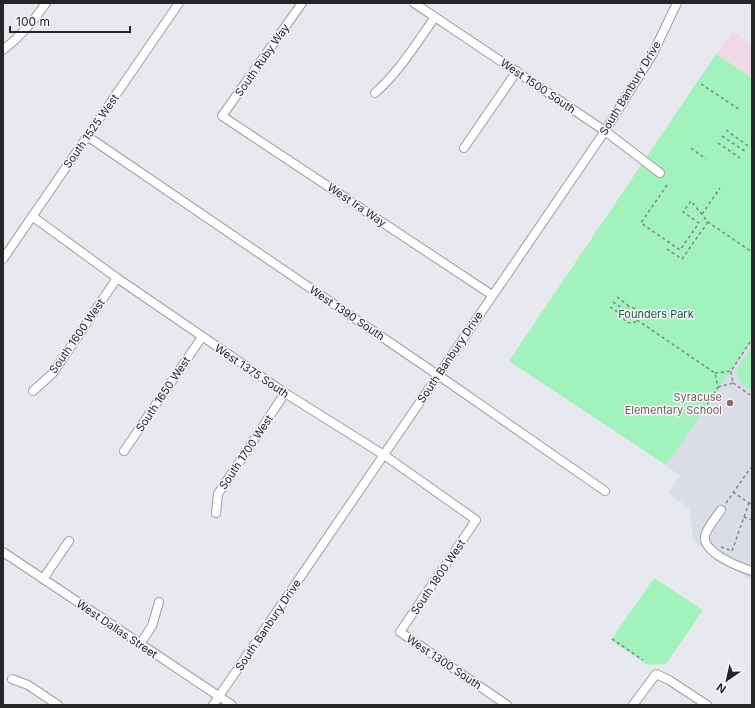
<svg xmlns="http://www.w3.org/2000/svg" width="755" height="708" viewBox="0 0 755 708" font-family="Inter,sans-serif">
	<rect width="100%" height="100%" fill="#e8e9ee"/>
	<path fill="#eed9e7" d="M733,32L752,45V78L716,54Z"/>
	<path fill="#dadde8" d="M752,341V581L694,542L689,508L668,493L680,476L666,465Z"/>
	<path fill="#a1f2bd" d="M716,54L752,78V341L666,465L509,361Z
		M752,348V391L740,382L736,371Z
		M654,578L703,610L666,664L648,665L611,640Z"/>
	<g fill="none" stroke-linecap="round" stroke-linejoin="round">
		<g stroke="#9d9ea2" stroke-width="10">
			<path id="minor" d="M302,3L222,116L492,295
				M414,3L605,131L660,173
				M3,50C21,36 34,21 46,3
				M375,93C399,72 416,44 435,17
				M87,136L451,384L605,491
				M464,148L517,71
				M32,216L117,278L285,393L384,455L476,520L400,632L507,705
				M3,259L179,3
				M33,391L53,373L117,278
				M124,451L202,337
				M721,510C717,516 706,529 705,536C703,553 739,567 752,571
				M216,513L218,494L285,393
				M3,552L232,705
				M43,579L69,541
				M140,644L152,626L159,602
				M12,679L28,685L58,705
				M213,705L605,131L652,55L677,3
				M633,705L656,674L669,680L707,705"/>
		</g>
		<path stroke="#818285" stroke-width="1.5" stroke-dasharray="3 3" stroke-linecap="butt" d="M701,84L740,110
			M726,130L748,146
			M722,136L745,151
			M718,143L740,158
			M691,148L706,159
			M667,185L641,223L680,250L699,223L683,212L691,201L708,222L752,252
			M702,214L720,188
			M667,249L682,259L708,222
			M617,297L629,306
			M613,302L626,311
			M610,307L622,315L625,321C631,325 636,323 639,317L638,311L634,308L628,307
			M637,320L715,373L718,387L707,405
			M715,373L731,371L752,339
			M733,383L750,395
			M718,387L733,383L731,371
			M733,492L752,505
			M726,503L749,470L752,467
			M744,517L752,520
			M721,547L732,551L749,503
			M612,639L643,660"/>
		<use href="#minor" stroke="#fff" stroke-width="8"/>
	</g>
	<circle fill="#8d6e63" stroke="#f6f7fb" stroke-width="1.5" cx="730" cy="403" r="4"/>
	<g text-anchor="middle" stroke-width="3" stroke-linejoin="round" paint-order="stroke">
		<g font-size="11" fill="#262628" stroke="#f6f7fb">
			<text transform="translate(262 60) rotate(-55)" y="4">South Ruby Way</text>
			<text transform="translate(538 86) rotate(34)" y="4">West 1500 South</text>
			<text transform="translate(630 88) rotate(-59)" y="4">South Banbury Drive</text>
			<text transform="translate(91 131) rotate(-55)" y="4">South 1525 West</text>
			<text transform="translate(357 205) rotate(34)" y="4">West Ira Way</text>
			<text transform="translate(347 313) rotate(34)" y="4">West 1390 South</text>
			<text transform="translate(77 336) rotate(-55)" y="4">South 1600 West</text>
			<text transform="translate(450 357) rotate(-56)" y="4">South Banbury Drive</text>
			<text transform="translate(252 371) rotate(34)" y="4">West 1375 South</text>
			<text transform="translate(163 394) rotate(-56)" y="4">South 1650 West</text>
			<text transform="translate(246 452) rotate(-56)" y="4">South 1700 West</text>
			<text transform="translate(438 577) rotate(-56)" y="4">South 1800 West</text>
			<text transform="translate(268 625) rotate(-56)" y="4">South Banbury Drive</text>
			<text transform="translate(117 629) rotate(34)" y="4">West Dallas Street</text>
			<text transform="translate(444 662) rotate(34)" y="4">West 1300 South</text>
		</g>
		<g font-size="11" fill="#155a35" stroke="#f6f7fb">
			<text x="656" y="318">Founders Park</text>
		</g>
		<g font-size="11" fill="#785e54" stroke="#f6f7fb" text-anchor="end">
			<text x="722" y="401">Syracuse<tspan x="722" dy="13">Elementary School</tspan></text>
		</g>
	</g>
	<rect width="755" height="708" fill="none" stroke="#262628" stroke-width="8"/>
	<g transform="translate(727 680) rotate(214)" stroke="#f6f7fb" stroke-width="3" paint-order="stroke">
	<path d="M0-3L7 15L0 10L-7 15Z" fill="#262628"/>
	<text y="-6" font-size="11" font-weight="bold" text-anchor="middle" fill="#262628">N</text>
	</g>
	<path d="M10 26v6h120v-6" fill="none" stroke="#262628" stroke-width="2"/>
	<text x="16" y="26" font-size="12" fill="#262628" stroke="#f6f7fb" stroke-width="3" paint-order="stroke">100 m</text>
</svg>
